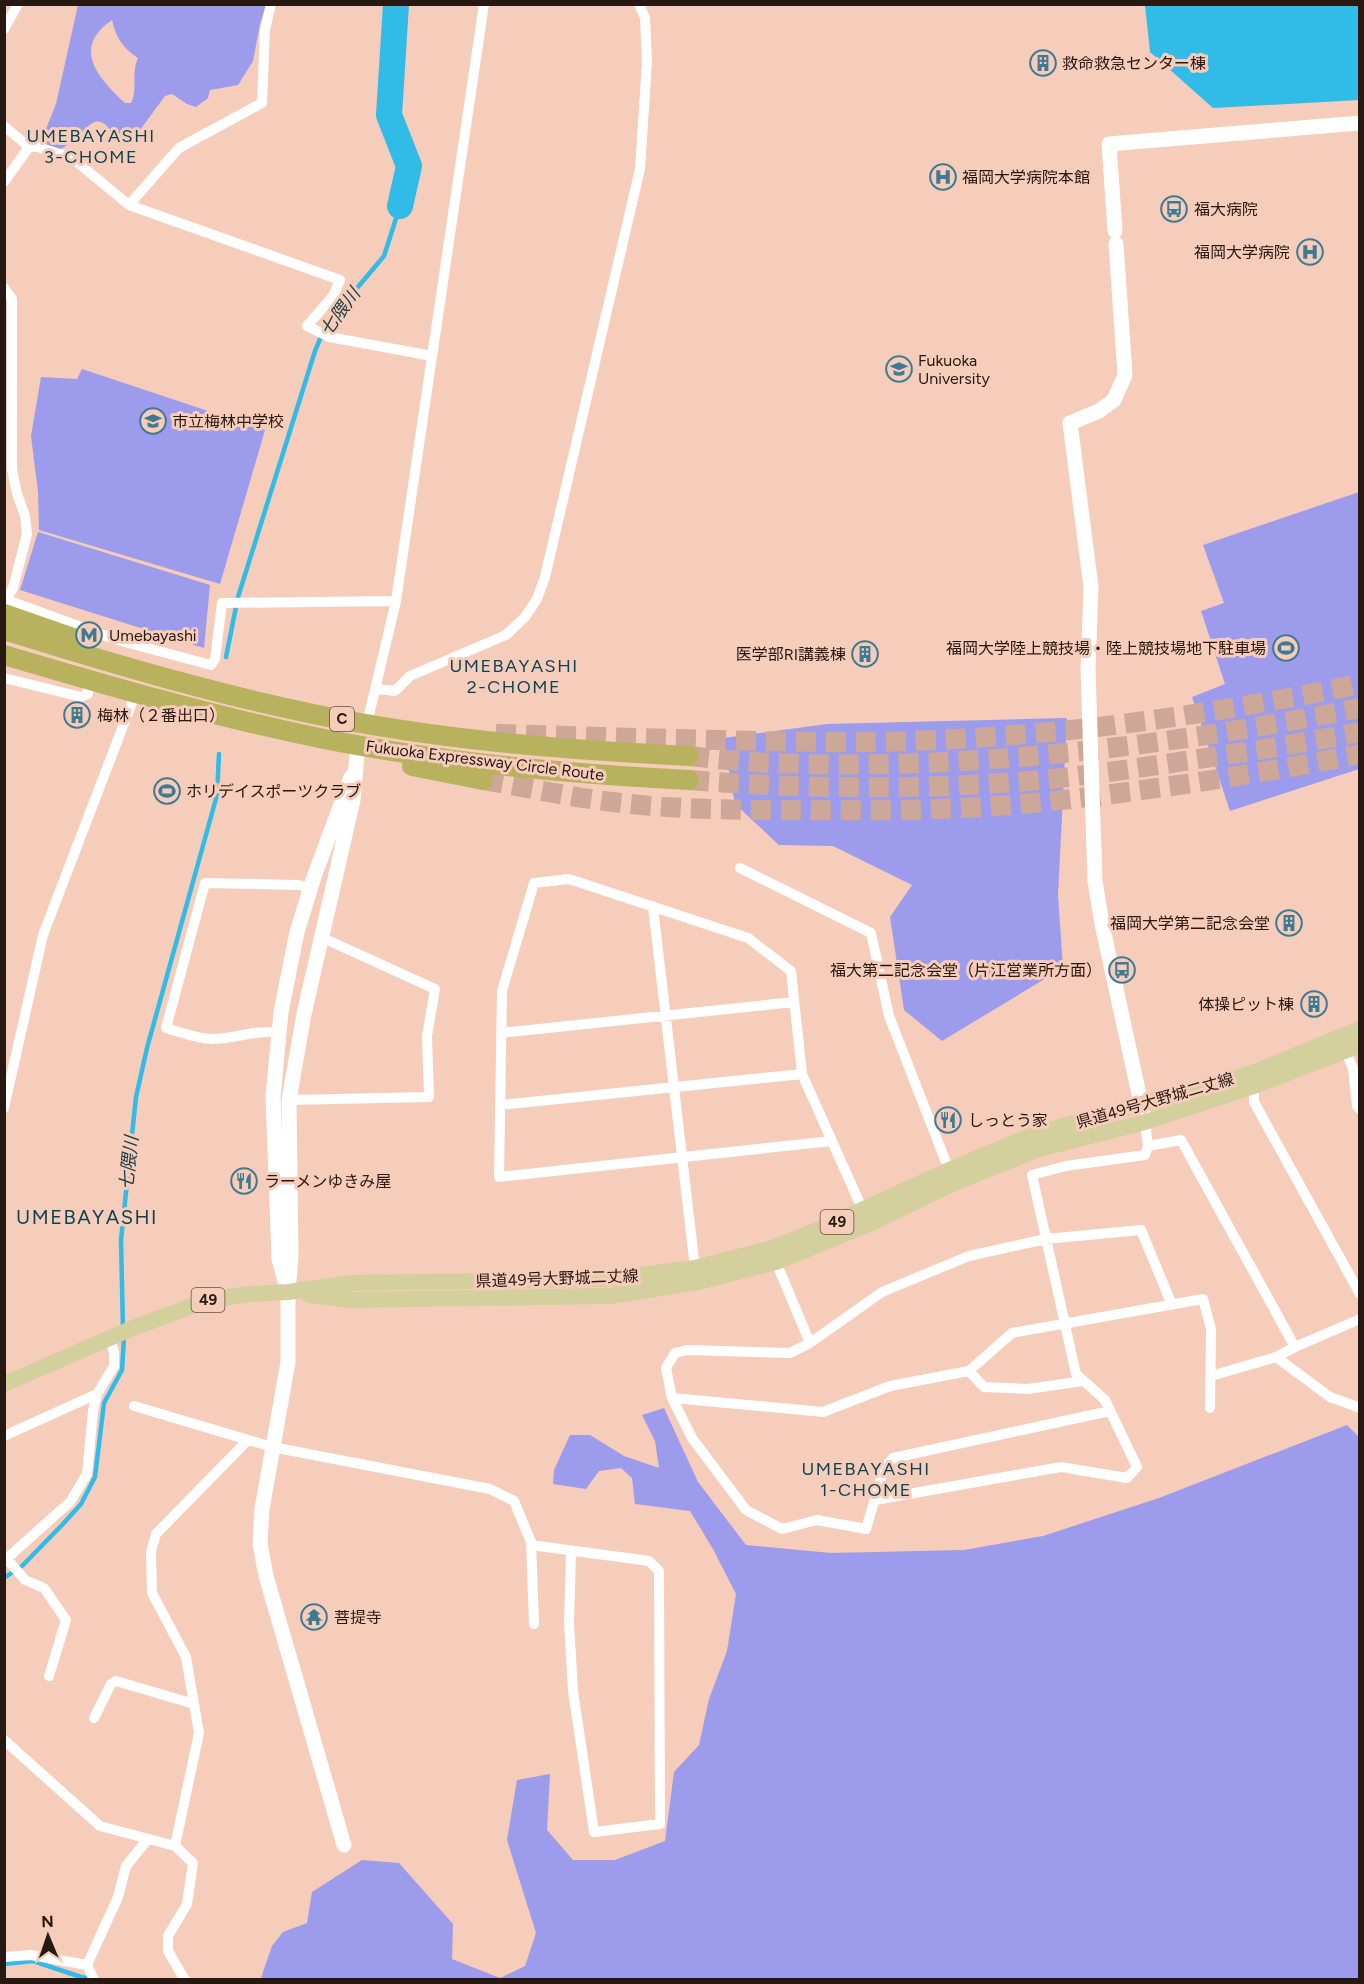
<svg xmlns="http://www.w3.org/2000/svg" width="1364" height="1984" viewBox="0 0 1364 1984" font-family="Figtree,'Noto Sans JP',sans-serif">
	<rect width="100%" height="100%" fill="#f6ccba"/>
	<path fill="#9d9bec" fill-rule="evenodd" d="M78,5H266L260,24L253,61L238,85L210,90L208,98L196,107L187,104L172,94L165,96L140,130L124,140C108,137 106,109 86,128C77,136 71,145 60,149L46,145L42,139L56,104ZM112,20C116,38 123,48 138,58C131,73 138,89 131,103H125C98,78 71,48 112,20Z
		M82,369L265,430L220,584L39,530L38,492L31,436L41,377L77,379Z
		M1359,492V769L1230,811L1192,697L1225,684L1201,611L1224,603L1203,545Z
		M38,532L210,585L204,648L20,590Z
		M1067,718L1058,895L1063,968L942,1041L904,1010L890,917L912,885L833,846L779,845L735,804L723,738L827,724Z
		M664,1408L698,1482L746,1545L831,1553L964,1550L1043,1536L1159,1498L1347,1425L1360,1438L1359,1979H252L261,1978L272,1946L283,1932L307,1923L312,1892L362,1860L399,1863L453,1924L452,1959L500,1978L525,1966L536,1933L507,1840L517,1780L550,1774L547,1830L573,1860H615L665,1841L674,1772L699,1745L709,1699L727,1651L736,1594L713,1549L690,1511L635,1504L632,1478L621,1468L599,1471L586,1489L553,1484L554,1470L570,1435H590L624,1456L659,1468L655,1441L642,1415Z"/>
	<path fill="#31bbe7" d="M1145,5H1359V100L1213,108L1150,52Z"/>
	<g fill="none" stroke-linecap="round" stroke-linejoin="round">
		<path stroke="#31bbe7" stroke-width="4.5" d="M226,657L238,597L315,351L326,325L384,256L400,206
			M123,1329L121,1240L136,1097L147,1048L217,795L219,754
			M4,1578L22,1566L62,1525L81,1504L95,1477L104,1403L122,1370L124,1337
			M4,1964L33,1961L81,1977L92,1979"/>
		<path stroke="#31bbe7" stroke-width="26" d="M396,4L389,115L409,166L400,206"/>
		<path stroke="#cda898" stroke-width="20" stroke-dasharray="20 10" stroke-linecap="butt" d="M496,734C617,737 738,742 859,742C1028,741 1195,718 1360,684
			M689,756C716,759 744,762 771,763C967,771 1167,746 1360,708
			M483,780C529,788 575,798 621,803C683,810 745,810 807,810C882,811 958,810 1033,803C1142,792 1252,775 1360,754
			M689,780C803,789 917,790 1030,781C1077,777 1124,770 1171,763C1234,754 1297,744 1360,732"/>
		<path stroke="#fff" stroke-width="10" d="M4,29L18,4
			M4,126L29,147L4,182
			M29,147H38L72,158L129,205L340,280L333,296L307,326L329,337L432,356
			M129,205L179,148L262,103L265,30L271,4
			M4,288L12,299V469L17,494L25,516L27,534L13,588L6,599
			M4,599L117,640L211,665L215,659L222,603L396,601
			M4,678L81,697L88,694V686
			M377,689L395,691L410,676L506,635L525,617L537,599L545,577L640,169L647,62L645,18L639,4
			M369,715L396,601L484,4
			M740,868L871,933L889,1016L949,1170
			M653,907L695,1268
			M279,1033C256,1029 235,1039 212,1039C197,1039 180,1032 166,1028L205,883L299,885L311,888
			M501,1033L794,1002
			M1346,1051L1353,1069L1357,1106L1360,1109
			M1254,1086V1102L1360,1294
			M289,1100L429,1097L427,1036L435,989L323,938
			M500,1105L802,1074
			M4,1108L43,935L133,700
			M832,1141L499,1177L502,991L534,883L569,879L748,938L791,971L802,1074L865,1215
			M1148,1146L1181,1140L1295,1347
			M776,1262L810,1343
			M1276,1357L1330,1397L1360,1408
			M969,1371L984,1387L1028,1389L1083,1381
			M1211,1376L1276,1357L1295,1347L1360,1319
			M672,1398L823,1412L890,1386L969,1371L1012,1333L1203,1299L1211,1329L1210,1408
			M134,1406L272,1447L490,1489L514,1501L531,1542L534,1624
			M1110,1411L893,1458L884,1468L866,1529L817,1520L782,1529L746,1510L692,1438L672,1398L666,1368L675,1353L687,1350L790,1353L810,1343L882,1292L969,1256L1046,1239L1141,1230L1172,1305
			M4,1436L97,1394
			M875,1500L1061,1467L1127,1478L1137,1467L1105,1400L1076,1374L1032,1175L1066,1166L1145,1155L1148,1146L1145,1122
			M531,1545L649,1561L659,1571L660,1824L594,1832L573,1691L569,1623L571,1551
			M7,1559L25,1580L44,1588L66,1620L49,1676
			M4,1561L70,1502L87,1474L93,1411L97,1394L114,1366V1353L110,1338
			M94,1718L111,1684L116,1681L194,1704
			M4,1740L100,1826L175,1846L193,1863L187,1904L168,1936V1951L185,1980
			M175,1846L199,1733L186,1657L152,1593L151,1552L156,1534L248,1440
			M4,1957L31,1955L87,1965L118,1897L126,1866L148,1839
			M87,1965L94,1980"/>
		<path stroke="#fff" stroke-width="15" d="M1115,231L1109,144L1360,123
			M1116,244L1125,375L1114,400L1099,411L1070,423L1091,587L1088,669L1095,881L1102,924L1145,1122
			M285,1281L279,1259L273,1097L281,1012L297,932L314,877L351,777
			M344,1845L266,1576L260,1544L262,1509L288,1362V1292L291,1257L289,1100L304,1014L353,800L357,755"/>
		<path stroke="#d4d09e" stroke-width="16" d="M309,1295L350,1300L610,1296L698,1282L776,1262L869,1224L956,1182L1039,1149L1145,1122L1254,1086L1360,1045
			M4,1384L133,1328L208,1300L249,1294L288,1292L351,1283L608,1279L695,1268L773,1248L822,1228L949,1170L1032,1135L1252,1073L1360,1029"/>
		<path stroke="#b8b15e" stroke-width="20" d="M4,614L73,638
			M4,630C113,664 221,696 333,718C451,741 570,750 689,756
			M4,655C112,687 219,718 329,740C447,763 568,774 689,780
			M412,766L483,780"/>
	</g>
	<defs>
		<g id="building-ring" transform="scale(1.35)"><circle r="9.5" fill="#f6ccba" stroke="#3e7b92" stroke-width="1.5"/><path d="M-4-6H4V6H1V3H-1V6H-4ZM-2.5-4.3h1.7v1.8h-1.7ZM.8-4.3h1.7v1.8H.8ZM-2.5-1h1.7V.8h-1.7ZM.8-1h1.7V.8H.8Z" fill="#3e7b92"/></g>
		<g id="hospital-ring" transform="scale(1.35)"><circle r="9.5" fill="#f6ccba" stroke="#3e7b92" stroke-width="1.5"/><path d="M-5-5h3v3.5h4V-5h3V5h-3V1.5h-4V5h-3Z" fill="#3e7b92"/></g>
		<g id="bus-ring" transform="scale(1.35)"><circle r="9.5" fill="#f6ccba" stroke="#3e7b92" stroke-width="1.5"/><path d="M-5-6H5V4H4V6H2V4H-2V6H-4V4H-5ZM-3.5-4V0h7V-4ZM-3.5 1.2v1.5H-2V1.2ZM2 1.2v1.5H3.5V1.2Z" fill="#3e7b92"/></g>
		<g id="university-ring" transform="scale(1.35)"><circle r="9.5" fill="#f6ccba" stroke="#3e7b92" stroke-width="1.5"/><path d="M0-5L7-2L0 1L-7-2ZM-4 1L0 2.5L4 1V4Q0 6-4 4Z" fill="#3e7b92"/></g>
		<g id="school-ring" transform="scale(1.35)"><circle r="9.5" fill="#f6ccba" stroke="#3e7b92" stroke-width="1.5"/><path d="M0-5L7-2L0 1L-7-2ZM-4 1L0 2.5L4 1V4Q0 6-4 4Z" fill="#3e7b92"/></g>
		<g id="metro-ring" transform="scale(1.35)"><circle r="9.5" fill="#f6ccba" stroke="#3e7b92" stroke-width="1.5"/><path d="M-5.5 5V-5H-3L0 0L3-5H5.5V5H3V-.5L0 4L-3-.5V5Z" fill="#3e7b92"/></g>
		<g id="stadium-ring" transform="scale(1.35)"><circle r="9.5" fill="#f6ccba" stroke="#3e7b92" stroke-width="1.5"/><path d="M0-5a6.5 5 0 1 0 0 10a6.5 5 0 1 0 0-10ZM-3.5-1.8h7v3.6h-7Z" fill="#3e7b92"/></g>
		<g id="restaurant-ring" transform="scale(1.35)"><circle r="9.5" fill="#f6ccba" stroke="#3e7b92" stroke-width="1.5"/><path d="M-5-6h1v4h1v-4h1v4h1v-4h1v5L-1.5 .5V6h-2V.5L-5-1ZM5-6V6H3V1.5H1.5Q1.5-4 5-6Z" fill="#3e7b92"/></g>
		<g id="temple-ring" transform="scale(1.35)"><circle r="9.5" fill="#f6ccba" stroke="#3e7b92" stroke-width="1.5"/><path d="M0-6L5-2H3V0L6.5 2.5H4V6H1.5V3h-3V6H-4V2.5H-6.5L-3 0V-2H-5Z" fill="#3e7b92"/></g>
	</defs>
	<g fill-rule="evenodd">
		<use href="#building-ring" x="1043" y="63"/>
		<use href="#hospital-ring" x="943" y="177"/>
		<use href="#bus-ring" x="1174" y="209"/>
		<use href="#hospital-ring" x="1310" y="252"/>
		<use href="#university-ring" x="899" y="369"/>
		<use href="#school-ring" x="153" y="421"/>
		<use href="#metro-ring" x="89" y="635"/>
		<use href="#stadium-ring" x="1286" y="648"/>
		<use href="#building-ring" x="865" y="654"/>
		<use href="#building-ring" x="77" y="715"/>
		<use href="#stadium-ring" x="167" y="791"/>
		<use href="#building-ring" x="1289" y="923"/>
		<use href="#bus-ring" x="1122" y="970"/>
		<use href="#building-ring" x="1314" y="1004"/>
		<use href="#restaurant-ring" x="948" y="1120"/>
		<use href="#restaurant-ring" x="244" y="1181"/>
		<use href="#temple-ring" x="314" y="1617"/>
	</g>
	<g text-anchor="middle" stroke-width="6" stroke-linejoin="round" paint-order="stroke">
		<g fill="#f6ccba" stroke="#654e44" stroke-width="1.5">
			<rect x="330" y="707" width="24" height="24" rx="4.5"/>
			<rect x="820.5" y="1210" width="33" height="24" rx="4.5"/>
			<rect x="191.5" y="1288" width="33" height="24" rx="4.5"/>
		</g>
		<g font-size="15" font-weight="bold" fill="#271812">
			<text x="342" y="724">C</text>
			<text x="837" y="1227">49</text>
			<text x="208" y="1305">49</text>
		</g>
		<g font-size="16" fill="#271812" stroke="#f6ccba" text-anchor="start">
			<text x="1062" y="69">救命救急センター棟</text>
			<text x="962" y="183">福岡大学病院本館</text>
			<text x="1194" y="215">福大病院</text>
			<text x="1290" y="258" text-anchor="end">福岡大学病院</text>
			<text x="918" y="366">Fukuoka<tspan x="918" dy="18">University</tspan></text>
			<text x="172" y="427">市立梅林中学校</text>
			<text x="109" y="641">Umebayashi</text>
			<text x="1266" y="654" text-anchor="end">福岡大学陸上競技場・陸上競技場地下駐車場</text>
			<text x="846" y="660" text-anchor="end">医学部RI講義棟</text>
			<text x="97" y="721">梅林（２番出口）</text>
			<text x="186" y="797">ホリデイスポーツクラブ</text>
			<text x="1270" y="929" text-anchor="end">福岡大学第二記念会堂</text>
			<text x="1102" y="976" text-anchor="end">福大第二記念会堂（片江営業所方面）</text>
			<text x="1294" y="1010" text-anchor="end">体操ピット棟</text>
			<text x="968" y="1126">しっとう家</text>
			<text x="264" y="1187">ラーメンゆきみ屋</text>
			<text x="334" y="1623">菩提寺</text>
		</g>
		<g font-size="16" fill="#271812" stroke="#f6ccba">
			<text transform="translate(485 760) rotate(7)" y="6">Fukuoka Expressway Circle Route</text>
			<text transform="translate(1155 1100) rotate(-16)" y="6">県道49号大野城二丈線</text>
			<text transform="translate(557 1278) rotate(-2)" y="6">県道49号大野城二丈線</text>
		</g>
		<g font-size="18" letter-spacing="1.5" fill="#0e4253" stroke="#f6ccba">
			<text x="91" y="142">UMEBAYASHI<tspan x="91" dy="21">3-CHOME</tspan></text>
			<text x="514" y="672">UMEBAYASHI<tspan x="514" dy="21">2-CHOME</tspan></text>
			<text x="866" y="1475">UMEBAYASHI<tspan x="866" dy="21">1-CHOME</tspan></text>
		</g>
		<g font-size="18" font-style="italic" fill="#223d47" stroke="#f6ccba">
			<text transform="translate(340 312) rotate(-54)" y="6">七隈川</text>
			<text transform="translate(129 1163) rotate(-84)" y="6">七隈川</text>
		</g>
		<g font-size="20" letter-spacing="1.5" fill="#0e4253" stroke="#f6ccba">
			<text x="87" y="1224">UMEBAYASHI</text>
		</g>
	</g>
	<rect width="1364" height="1984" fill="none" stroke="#271812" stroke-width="12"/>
	<g transform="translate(48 1936) rotate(358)" stroke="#f6ccba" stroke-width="4.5" paint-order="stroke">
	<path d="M0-4.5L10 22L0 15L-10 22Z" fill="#271812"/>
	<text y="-9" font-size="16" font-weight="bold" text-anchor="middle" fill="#271812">N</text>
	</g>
</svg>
